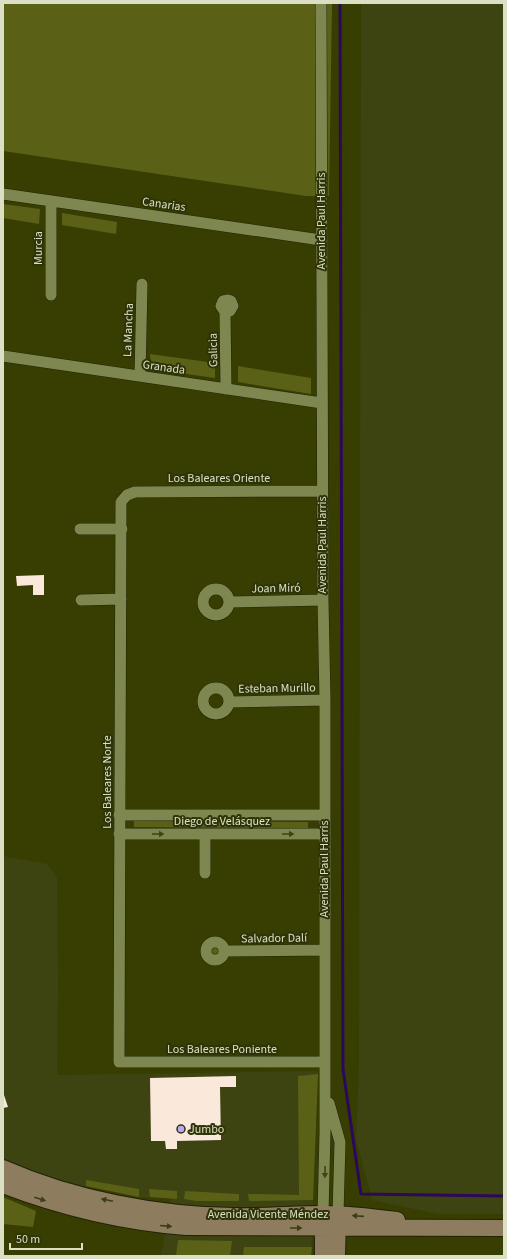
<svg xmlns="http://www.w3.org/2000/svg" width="507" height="1259" viewBox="0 0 507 1259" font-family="'Source Sans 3',sans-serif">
	<rect width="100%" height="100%" fill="#383e02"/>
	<path fill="#3e4312" d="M361,3H504V1214H438L372,1200L356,1138L359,1070Z
		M3,856L47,864L57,877L58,984L57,1075L318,1071L311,1256H161L171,1198L139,1197L59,1181L41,1176L3,1160Z"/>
	<path fill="#5a6117" d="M3,3H332L329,196H306L3,151Z
		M3,204L40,209L39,224L3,218Z
		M62,213L117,222L116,234L62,225Z
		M150,354L215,363V378L151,369Z
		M238,366L311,378V394L238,382Z
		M134,821L308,822V828L134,827Z
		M208 950a6 6 0 1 1 12 0a6 6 0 1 1-12 0Z
		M318,1074L313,1200L249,1201L248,1194L299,1195L298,1076Z
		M86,1180L139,1189V1197L86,1186Z
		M149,1189L177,1191V1199L150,1197Z
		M185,1191L239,1194V1201H196L184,1199Z
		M3,1197L36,1211L33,1227L3,1224Z
		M178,1240L232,1241L230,1256H176Z
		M244,1247H312L311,1256H243Z"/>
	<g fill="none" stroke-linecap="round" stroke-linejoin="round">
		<path stroke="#2c085a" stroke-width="3" d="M340,3L343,1069L361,1194L504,1196"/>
	</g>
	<path fill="#fae8db" d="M44,575V595H33V585L17,586L16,576Z
		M236,1076V1087H220L221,1140L177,1141V1149H166L165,1141H151L150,1078Z
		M3,1092L8,1107L3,1108Z"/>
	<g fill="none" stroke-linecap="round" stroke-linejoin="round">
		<g stroke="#202306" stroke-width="12">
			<path id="street" d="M321,3L323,600L325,700V1133L323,1214
				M3,194L321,240
				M51,295V201
				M225,312L230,311L233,306L231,301L228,300L223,301L221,306L225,312L226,389
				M3,356L322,403
				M140,376L142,284
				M322,491L135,492L127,495L121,502L119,1062H325
				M80,529H122
				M203 602a13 13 0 1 1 26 0a13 13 0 1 1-26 0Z
				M81,600L121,599
				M230,602L323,600
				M203 701a13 13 0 1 1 26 0a13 13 0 1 1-26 0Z
				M229,702L325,700
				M119,815H324
				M119,834H324
				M205,834V873
				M206 951a9 9 0 1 1 18 0a9 9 0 1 1-18 0Z
				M224,951L325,950
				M329,1103L340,1142L338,1214"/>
		</g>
		<g stroke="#202306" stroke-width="18">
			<path id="secondary" d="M3,1168C73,1199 158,1215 233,1216C264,1217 294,1214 324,1214C349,1214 373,1217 397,1220
				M3,1185C63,1208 122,1222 186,1227L504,1228
				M323,1256V1218
				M337,1256L338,1218"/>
		</g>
		<use href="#street" stroke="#7f8750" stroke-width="11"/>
		<use href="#secondary" stroke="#8e7c5f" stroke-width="16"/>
	</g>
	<defs><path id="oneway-solid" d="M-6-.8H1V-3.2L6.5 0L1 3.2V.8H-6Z"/></defs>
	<g fill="#3e4416">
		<use href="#oneway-solid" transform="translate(158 834)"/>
		<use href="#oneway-solid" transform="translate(288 834)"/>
		<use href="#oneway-solid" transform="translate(325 1172) rotate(91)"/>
	</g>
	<g fill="#3c3e15">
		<use href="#oneway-solid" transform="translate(40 1199) rotate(18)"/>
		<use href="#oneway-solid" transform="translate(107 1200) rotate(-168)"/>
		<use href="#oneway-solid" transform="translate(358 1216) rotate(-176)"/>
		<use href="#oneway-solid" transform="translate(166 1226) rotate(5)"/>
		<use href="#oneway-solid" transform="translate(296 1228)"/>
	</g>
	<circle fill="#bca9f5" stroke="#2e3308" stroke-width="1.5" cx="181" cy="1129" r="4"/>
	<g text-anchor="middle" stroke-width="4" stroke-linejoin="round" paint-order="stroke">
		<g font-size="12" fill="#dbe0c4" stroke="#2e3308">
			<text transform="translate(164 204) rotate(8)" y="4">Canarias</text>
			<text transform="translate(321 221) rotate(-90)" y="4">Avenida Paul Harris</text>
			<text transform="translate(38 248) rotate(-90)" y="4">Murcia</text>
			<text transform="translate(128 330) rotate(-88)" y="4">La Mancha</text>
			<text transform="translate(213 350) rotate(-91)" y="4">Galicia</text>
			<text transform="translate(164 367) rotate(8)" y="4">Granada</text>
			<text x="219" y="482">Los Baleares Oriente</text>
			<text transform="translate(322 545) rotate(-90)" y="4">Avenida Paul Harris</text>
			<text transform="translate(276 588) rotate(-1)" y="4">Joan Miró</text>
			<text transform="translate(277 688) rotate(-1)" y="4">Esteban Murillo</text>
			<text transform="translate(107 782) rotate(-90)" y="4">Los Baleares Norte</text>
			<text x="222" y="825">Diego de Velásquez</text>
			<text transform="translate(324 869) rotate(-90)" y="4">Avenida Paul Harris</text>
			<text transform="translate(274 938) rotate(-1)" y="4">Salvador Dalí</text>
			<text x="222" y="1053">Los Baleares Poniente</text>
			<text x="268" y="1218">Avenida Vicente Méndez</text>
		</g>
		<g font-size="12" fill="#dbe0c4" stroke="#2e3308" text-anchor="start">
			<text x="189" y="1133">Jumbo</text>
		</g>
	</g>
	<rect width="507" height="1259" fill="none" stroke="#dbe0c4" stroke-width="8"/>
	<path d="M10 1243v6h72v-6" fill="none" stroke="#dbe0c4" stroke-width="2"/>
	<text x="16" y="1243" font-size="12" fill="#dbe0c4" stroke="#2e3308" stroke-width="3" paint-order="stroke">50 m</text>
</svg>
